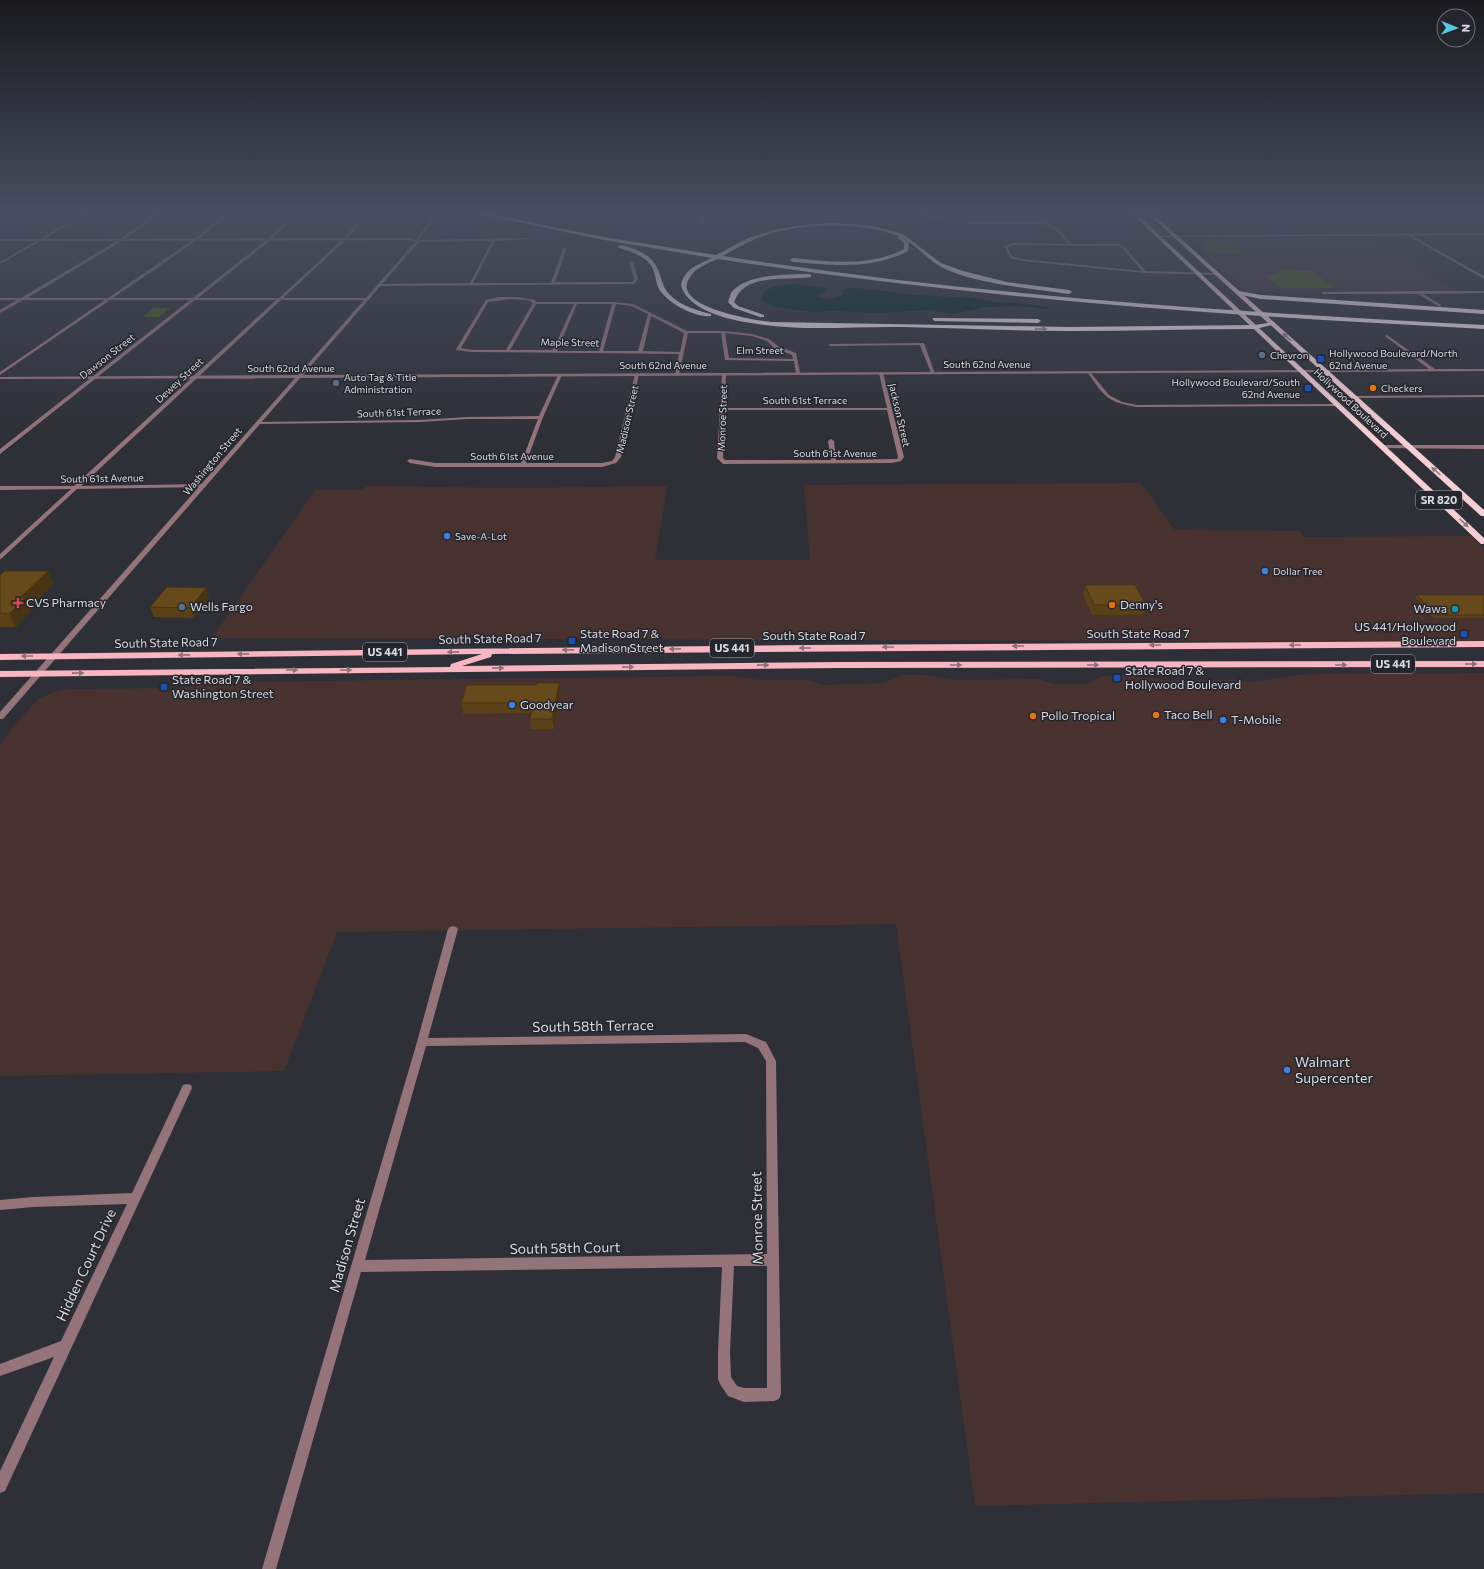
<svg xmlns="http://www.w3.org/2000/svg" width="1484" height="1569" viewBox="0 0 1484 1569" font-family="Commissioner,sans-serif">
	<rect width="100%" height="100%" fill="#2f3037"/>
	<path fill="#473230" d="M1141,483L1175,530L1300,531L1304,537L1472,536L1484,548V642L212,638L315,490H361L367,486L517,488L667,486L655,560H810L804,485Z
		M1484,673V1493L975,1506L896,924L337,932L284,1071L0,1076V745L9,732L38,699L54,692L68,689L179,688L223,682L731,676L760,680H807L824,685L884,683L902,675H924L956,680L1037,679L1045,681L1053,684H1087L1102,676H1131L1166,680H1242L1251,682L1300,675L1323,674Z"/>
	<path fill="#43323d" d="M1162,213H1484V231L1182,232Z
		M1370,237L1460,292L1248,293L1188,238Z"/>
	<path fill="#485519" d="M1224,240L1243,254H1228L1219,247L1227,254H1212L1203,247H1207L1200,241Z
		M1285,270L1311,271L1335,288H1280L1266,276Z
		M154,308H170L159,317H142Z"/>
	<path fill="#042425" d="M797,284L827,288L828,290L816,296C826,299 837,301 844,293L843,290L847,288H858L917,295L974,298L995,302L1029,304L1048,307L1047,309L1017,306L986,307L952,314L930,310L877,313L834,311L811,312L771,306L761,299C763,284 785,285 797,284Z"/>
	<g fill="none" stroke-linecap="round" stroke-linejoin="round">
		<path fill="#94747a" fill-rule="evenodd" d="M15,213H19L0,224V222Z
			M85,213H89L0,264V262Z
			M157,213H161L122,241L27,298H108L194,239L227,213H230L196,241L113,298H193L265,241L297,213H300L267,243L198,298H279L344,238L366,213H369L346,240L283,298H368L370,299L368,300H281L81,486L204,484L206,485V487L77,489L2,558L0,559V554L71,489L0,490V486H74L276,300H195L0,454V449L190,300H110L0,375V372L105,300H23L0,313V310L17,300H0V298H21L120,239Z
			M701,213H705L704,224L702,225L700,224Z
			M906,213H915L967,222H1042L1034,213H1037L1046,222L1059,229L1071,244H1117L1124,246L1146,271L1217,273L1219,274L1217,275L1145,273L1022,261L1010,258L1004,246L1014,243L1069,244L1057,231L1044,224H967ZM1014,245L1117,246L1122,248L1142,271L1022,259L1012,256L1007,247Z
			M434,216L437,217L418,240L527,238L529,239L495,241L473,283H551L563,248L565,247L567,248L555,282H633L634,279L629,262L631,261L633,262L638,279L634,284L380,286L381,284L470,283L492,241L414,242Z
			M1409,234L1484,276V279L1408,236Z
			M1418,291H1484V293L1423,294L1441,305L1440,307L1418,294H1323L1321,293L1323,292Z
			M498,297H517L535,300L536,302H614L633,304L687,331H723L752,334L769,339L778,346L796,353L800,373L798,374L796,373L794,361L725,360L721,333H688L679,375L677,376L675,375L679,354L472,352L456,350V349L486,300ZM510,299L528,300L533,303L506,350H472L461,348L488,302ZM536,304H574L553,350H510ZM577,304H612L599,351H557ZM616,304L632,306L648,314L638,351H603ZM651,316L684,333L680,352L643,351ZM725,333L752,336L767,341L774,348L792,355L793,359L729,358Z
			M1387,335L1435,369H1484V371L1326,372L1324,371L1326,370L1429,369L1386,337L1385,336Z
			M924,343L935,374L931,373L920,345L830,346L828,345L830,344Z
			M881,372L883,373L904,457L901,461L892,463L723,464L717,458L722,373L726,374L725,408H887L879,373ZM725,410H887L898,457L897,459H892L836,460L834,441L831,439L828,441L831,460H725L723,458Z
			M1090,372L1109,395L1122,402L1137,405L1338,404L1340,405L1338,406L1137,407C1107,402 1105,397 1088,373Z
			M637,373L639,374L621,457L616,463L602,467H435L410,463L407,461L410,459L435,463H521L538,419H467L420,422L257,424L255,423L257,422L420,420L467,417L539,416L558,375L560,374L562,375L543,417L526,463H602L612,461L615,457L635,374Z
			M1484,395V397L1354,398L1352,397L1354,396Z
			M1383,445H1484V449L1381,448V446Z
			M453,926L456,927L458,929L428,1038L746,1034L766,1042L776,1061L781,1394L779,1399L774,1401L744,1402L728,1396L720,1384L718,1379V1352L722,1267L361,1272L276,1569H262L417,1042L448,929L450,927ZM745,1042L758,1048L766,1061L767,1254L365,1260L426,1046ZM734,1266H767V1388H744L737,1386L731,1377L730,1352Z
			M187,1084L191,1085L192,1088L5,1491L0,1493V1471L54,1357L0,1376V1364L61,1341L127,1204L33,1207L0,1210V1200L33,1197L132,1193L183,1085Z"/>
		<path fill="#94747a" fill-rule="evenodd" d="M1484,233V235L1158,237L1156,236Z
			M411,238L419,242L303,375L1326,370L1328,371L1326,372L300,378L3,719H0V712L295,378L0,379V377L298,375L415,242L410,240L0,241V239Z"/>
		<path fill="#f8b6c3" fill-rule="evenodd" d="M1484,641V647L492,654L491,657L462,666L837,662L1484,661V667L837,668L0,677V671L450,667L451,664L482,654L0,660V654L807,645Z"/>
		<path fill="#f6ced5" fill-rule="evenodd" d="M1131,213H1136L1484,538V544H1481Z
			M1147,213H1152L1484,510V516H1481Z"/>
		<path fill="#f5e5e7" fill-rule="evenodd" d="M474,213H485L604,237L716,255L748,238L777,229L813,224L832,223L870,225L903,234L941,263L963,271L1007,282L1069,290L1072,292L1069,294C1031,288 970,284 938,265C927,258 919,249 909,242L908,251C871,270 833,265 793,262L790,260L793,258C831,262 869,267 904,249V243L898,238L899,236C856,221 801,222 758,238C746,243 734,249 723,256C974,295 1230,312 1484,325V329C1228,316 972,298 718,259C709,263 696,267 690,277C668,307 758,321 773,322L1068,327L1255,325L1273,322L1276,324L1255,329C1193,329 1130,331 1068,331C1013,331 957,328 902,327C852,326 801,332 751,323C729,320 687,310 681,285C684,269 699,264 712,258L604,240Z
			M621,245C636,249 652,254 658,270C661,276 662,284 666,290C675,304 695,310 711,314V316C695,318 665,302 658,287C655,279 655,270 650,264C642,255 630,251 619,248L618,247Z
			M809,274L811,275V277C787,281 745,272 734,302L738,306L764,315V317H760L734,308L728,302C729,299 730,296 731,293C744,274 789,274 809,274Z
			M1239,291L1261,295L1484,310V314L1261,299L1237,294V292Z
			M933,318L1038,319L1041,321L1038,323L935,321L933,320Z"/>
	</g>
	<path fill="#594017" d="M48,571L53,584L30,608L31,611L16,627H0V575Z
		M1085,585L1146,605L1143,615H1092L1083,595Z
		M206,588L209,597L194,618L154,617L150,607Z
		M1417,595H1484V618H1434L1416,598Z
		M561,693L554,729H531L530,719L531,713L463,714L461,703Z"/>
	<path fill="#483413" d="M48,571L53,584L30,608L31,611L16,627L9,614L20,598Z
		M206,588L209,597L194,618L190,608Z
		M559,683L561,693L554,729L552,719Z"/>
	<path fill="#674a1b" stroke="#483413" d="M5,571H48L20,598H25L9,614L0,613V575Z
		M1085,585H1135L1146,605H1094Z
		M167,587L206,588L190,608L150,607Z
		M1417,595H1484V615H1436Z
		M537,683H559L552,719H530L533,703H461L467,685H536Z"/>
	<defs><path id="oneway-solid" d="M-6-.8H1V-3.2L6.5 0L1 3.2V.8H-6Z"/></defs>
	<use fill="#8d868a" href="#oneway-solid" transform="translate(1041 329)"/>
	<g fill="#8e7a81">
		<use href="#oneway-solid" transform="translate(1287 337) rotate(-138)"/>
		<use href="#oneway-solid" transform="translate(1436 471) rotate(-138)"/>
		<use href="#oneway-solid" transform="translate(1464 523) rotate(43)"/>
	</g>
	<g fill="#8e6e78">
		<use href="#oneway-solid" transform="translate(1155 645) rotate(180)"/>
		<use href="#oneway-solid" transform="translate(1295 645) rotate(180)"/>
		<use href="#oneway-solid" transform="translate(1018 646) rotate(180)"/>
		<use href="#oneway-solid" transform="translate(888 647) rotate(180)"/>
		<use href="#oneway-solid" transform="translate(805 648) rotate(180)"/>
		<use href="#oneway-solid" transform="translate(675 649) rotate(179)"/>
		<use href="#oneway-solid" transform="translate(568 650) rotate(179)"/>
		<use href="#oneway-solid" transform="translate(453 652) rotate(179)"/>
		<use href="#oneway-solid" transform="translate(243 654) rotate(179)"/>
		<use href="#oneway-solid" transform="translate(184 655) rotate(179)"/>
		<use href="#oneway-solid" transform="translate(27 656) rotate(180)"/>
		<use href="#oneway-solid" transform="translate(1471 664)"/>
		<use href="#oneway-solid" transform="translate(763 665) rotate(-1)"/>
		<use href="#oneway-solid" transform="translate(956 665)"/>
		<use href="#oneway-solid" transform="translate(1093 665)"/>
		<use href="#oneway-solid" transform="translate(1341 665)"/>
		<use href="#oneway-solid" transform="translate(628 667) rotate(-1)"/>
		<use href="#oneway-solid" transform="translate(498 668) rotate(-1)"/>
		<use href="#oneway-solid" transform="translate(292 670)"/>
		<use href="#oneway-solid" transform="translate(346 670)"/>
		<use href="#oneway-solid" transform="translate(78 673) rotate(-1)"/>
	</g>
	<linearGradient id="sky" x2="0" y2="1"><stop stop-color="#1a1a1e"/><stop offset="0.49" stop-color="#474e5e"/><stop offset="1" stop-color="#474e5e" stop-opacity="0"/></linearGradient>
	<rect width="1484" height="433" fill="url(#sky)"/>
	<g fill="#5c6f8a" stroke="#25262d" stroke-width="1.5">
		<circle cx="1262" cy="355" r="4"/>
		<circle cx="336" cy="383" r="4"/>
		<circle cx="182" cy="607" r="4"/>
	</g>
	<g fill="#1a4fb4" stroke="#25262d" stroke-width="1.5">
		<rect x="1317" y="355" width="8" height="8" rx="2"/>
		<rect x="1304" y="384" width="8" height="8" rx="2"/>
		<rect x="1460" y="630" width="8" height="8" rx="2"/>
		<rect x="568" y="637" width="8" height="8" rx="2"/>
		<rect x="1113" y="674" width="8" height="8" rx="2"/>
		<rect x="160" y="683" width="8" height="8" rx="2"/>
	</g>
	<g fill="#e8710a" stroke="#25262d" stroke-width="1.5">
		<circle cx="1373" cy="388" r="4"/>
		<circle cx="1112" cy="605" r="4"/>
		<circle cx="1156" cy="715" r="4"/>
		<circle cx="1033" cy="716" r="4"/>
	</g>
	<g fill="#3f7fe0" stroke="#25262d" stroke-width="1.5">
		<circle cx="447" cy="536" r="4"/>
		<circle cx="1265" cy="571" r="4"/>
		<circle cx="512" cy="705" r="4"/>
		<circle cx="1223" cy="720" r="4"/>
		<circle cx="1287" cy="1070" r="4"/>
	</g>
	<path fill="#e0444e" stroke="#25262d" stroke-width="1.5" d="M16 597h4v4h4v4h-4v4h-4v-4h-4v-4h4z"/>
	<circle fill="#0f9aa8" stroke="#25262d" stroke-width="1.5" cx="1455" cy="609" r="4"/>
	<g text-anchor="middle" stroke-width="3" stroke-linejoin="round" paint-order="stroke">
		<g font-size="10" fill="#dadbe0" stroke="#25262d">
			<text transform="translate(570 342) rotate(1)" y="4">Maple Street</text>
			<text x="760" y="354">Elm Street</text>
			<text transform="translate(107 356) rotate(-38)" y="4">Dawson Street</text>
			<text x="987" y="368">South 62nd Avenue</text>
			<text x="663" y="369">South 62nd Avenue</text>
			<text x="291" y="372">South 62nd Avenue</text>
			<text transform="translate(179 380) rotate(-43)" y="4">Dewey Street</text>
			<text x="805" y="404">South 61st Terrace</text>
			<text transform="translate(1351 403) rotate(43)" y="4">Hollywood Boulevard</text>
			<text transform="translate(399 412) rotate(-2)" y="4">South 61st Terrace</text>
			<text transform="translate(900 415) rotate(77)" y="4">Jackson Street</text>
			<text transform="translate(722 418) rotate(-88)" y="4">Monroe Street</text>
			<text transform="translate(627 419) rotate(-77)" y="4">Madison Street</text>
			<text x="835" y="457">South 61st Avenue</text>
			<text x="512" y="460">South 61st Avenue</text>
			<text transform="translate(212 461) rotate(-50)" y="4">Washington Street</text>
			<text transform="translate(102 478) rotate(-1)" y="4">South 61st Avenue</text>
		</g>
		<g font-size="10" fill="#dadbe0" stroke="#25262d" text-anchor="start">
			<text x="1329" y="357">Hollywood Boulevard/North<tspan x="1329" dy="12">62nd Avenue</tspan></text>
			<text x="1270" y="359">Chevron</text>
			<text x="344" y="381">Auto Tag &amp; Title<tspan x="344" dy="12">Administration</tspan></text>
			<text x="1300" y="386" text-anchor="end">Hollywood Boulevard/South<tspan x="1300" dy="12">62nd Avenue</tspan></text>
			<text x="1381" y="392">Checkers</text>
			<text x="455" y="540">Save-A-Lot</text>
			<text x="1273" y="575">Dollar Tree</text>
		</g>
		<g fill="#25262d" stroke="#a4a5aa" stroke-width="1">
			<rect x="1416" y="491" width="46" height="18" rx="3"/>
			<rect x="710" y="639" width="44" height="18" rx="3"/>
			<rect x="363" y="643" width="44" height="18" rx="3"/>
			<rect x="1371" y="655" width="44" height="18" rx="3"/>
		</g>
		<g font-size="11" font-weight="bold" fill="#dadbe0">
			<text x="1439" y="504">SR 820</text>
			<text x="732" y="652">US 441</text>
			<text x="385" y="656">US 441</text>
			<text x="1393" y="668">US 441</text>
		</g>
		<g font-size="12" fill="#dadbe0" stroke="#25262d" text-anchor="start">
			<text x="26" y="607">CVS Pharmacy</text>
			<text x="1120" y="609">Denny's</text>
			<text x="190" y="611">Wells Fargo</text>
			<text x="1447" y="613" text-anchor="end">Wawa</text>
			<text x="1456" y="631" text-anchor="end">US 441/Hollywood<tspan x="1456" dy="14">Boulevard</tspan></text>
			<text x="580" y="638">State Road 7 &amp;<tspan x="580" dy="14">Madison Street</tspan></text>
			<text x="1125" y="675">State Road 7 &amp;<tspan x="1125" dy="14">Hollywood Boulevard</tspan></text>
			<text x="172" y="684">State Road 7 &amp;<tspan x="172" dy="14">Washington Street</tspan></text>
			<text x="520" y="709">Goodyear</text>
			<text x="1164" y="719">Taco Bell</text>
			<text x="1041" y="720">Pollo Tropical</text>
			<text x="1231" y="724">T-Mobile</text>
		</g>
		<g font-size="12" fill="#dadbe0" stroke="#25262d">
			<text x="1138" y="638">South State Road 7</text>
			<text x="814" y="640">South State Road 7</text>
			<text transform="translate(490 639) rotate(-1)" y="4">South State Road 7</text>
			<text transform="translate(166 643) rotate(-1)" y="4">South State Road 7</text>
		</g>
		<g font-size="14" fill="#dadbe0" stroke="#25262d">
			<text transform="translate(593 1026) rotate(-1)" y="5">South 58th Terrace</text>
			<text transform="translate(757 1218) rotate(-91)" y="5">Monroe Street</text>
			<text transform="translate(347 1245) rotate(-74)" y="5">Madison Street</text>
			<text transform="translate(565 1248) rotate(-1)" y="5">South 58th Court</text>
			<text transform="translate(86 1265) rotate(-65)" y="5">Hidden Court Drive</text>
		</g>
		<g font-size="14" fill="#dadbe0" stroke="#25262d" text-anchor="start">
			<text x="1295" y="1067">Walmart<tspan x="1295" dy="16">Supercenter</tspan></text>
		</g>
	</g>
	<g transform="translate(1456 28) rotate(91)"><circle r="19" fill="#25262d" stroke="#6d6e75"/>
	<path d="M0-3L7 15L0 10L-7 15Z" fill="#57c9e2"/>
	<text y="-6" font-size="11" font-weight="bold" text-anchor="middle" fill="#dadbe0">N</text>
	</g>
</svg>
